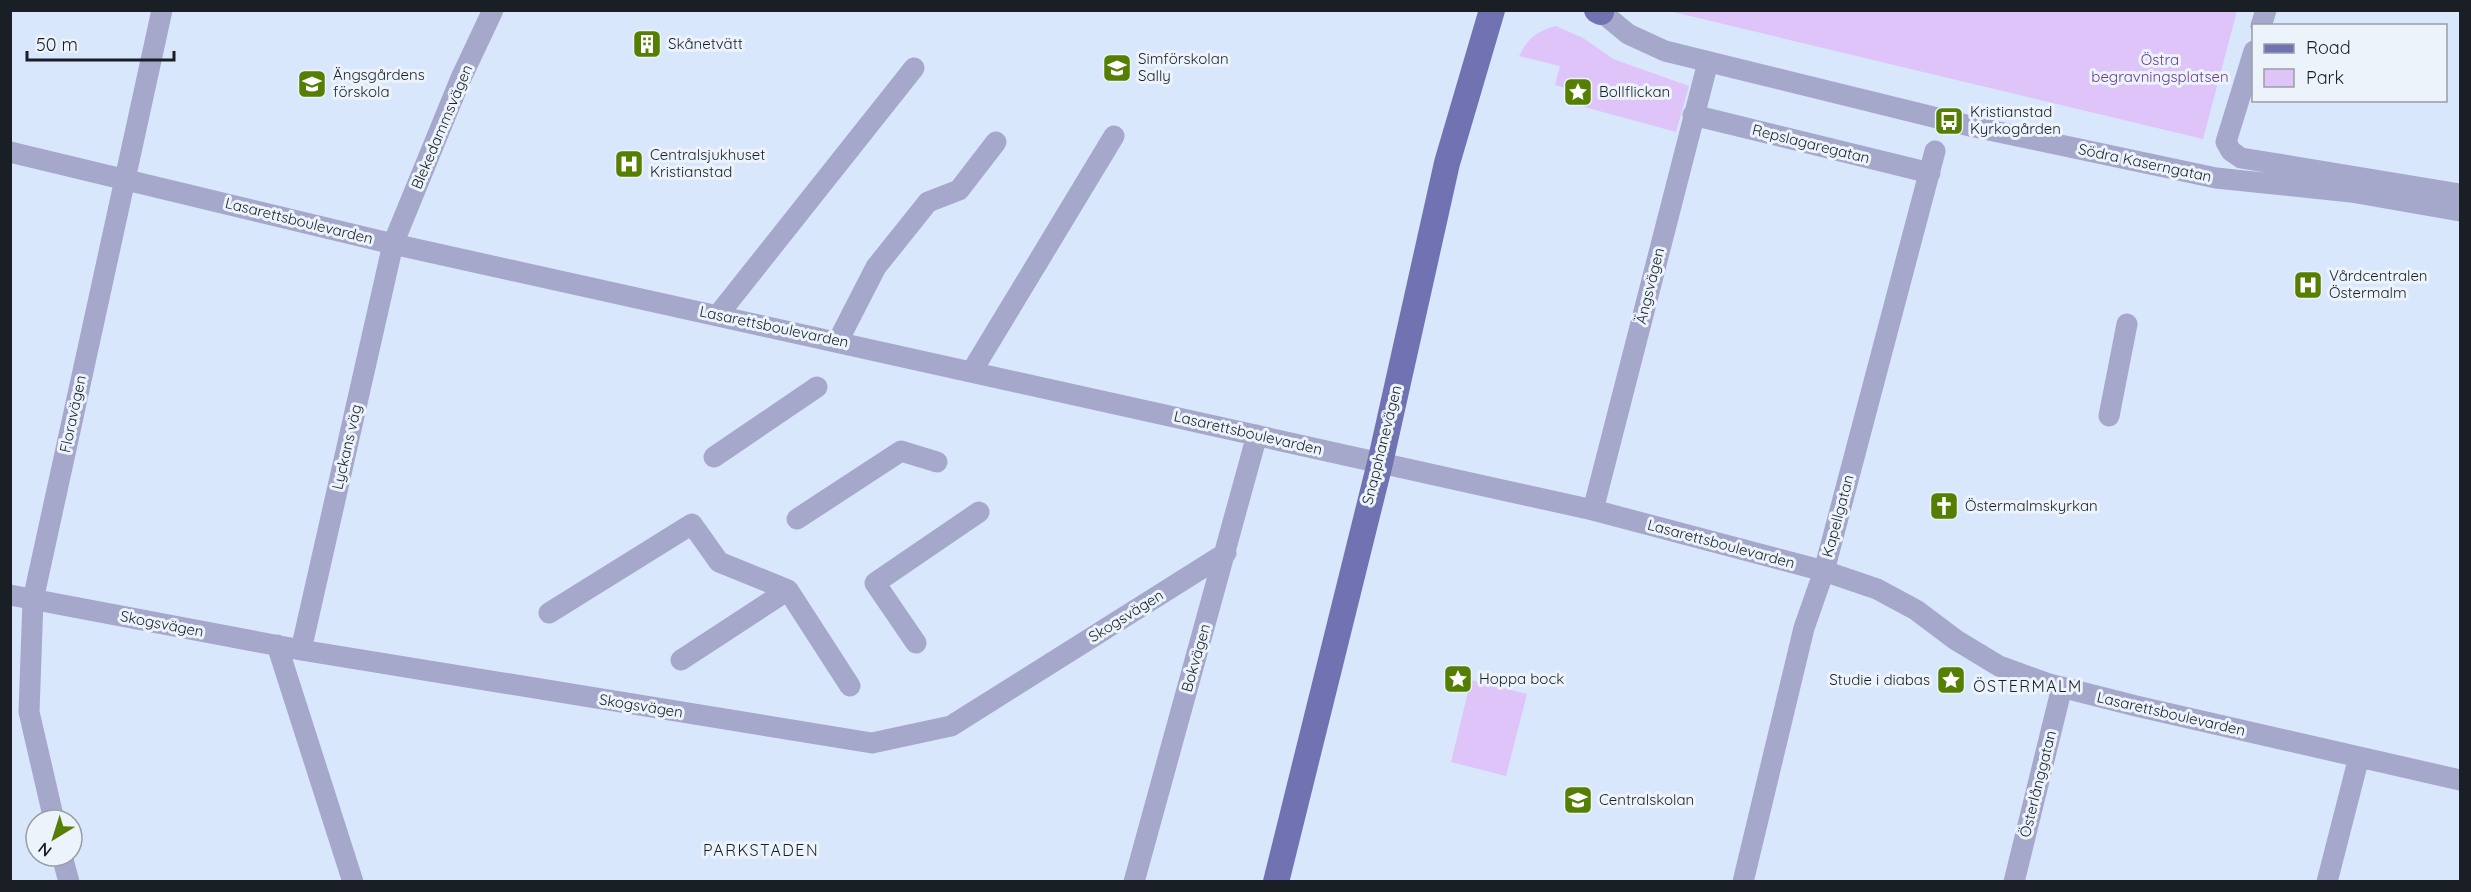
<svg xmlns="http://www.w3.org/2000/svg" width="2471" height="892" viewBox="0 0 2471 892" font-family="Quicksand,sans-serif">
	<rect width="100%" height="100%" fill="#d8e7fb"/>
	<path fill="#dec4f8" d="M1669,11H2237L2203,139Z
		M1556,26L1583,38L1613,59L1689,86L1676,132L1581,106L1584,93L1555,85L1560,66L1519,56C1528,38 1537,31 1556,26Z
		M1471,680L1527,694L1506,776L1451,762Z"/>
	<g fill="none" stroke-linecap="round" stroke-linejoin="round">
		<path stroke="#a5a7cb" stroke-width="21" d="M1599,10L1628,34L1665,51L1970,126L2216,178L2351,192L2460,211
			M2261,26L2266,10
			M2254,51L2226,142L2231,151L2241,158L2460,194
			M1693,115L1930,173
			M10,152L393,244L1593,510L1824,571L1877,589L1916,610L1956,640L1999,666L2049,684L2136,706L2460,780
			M718,315L914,68
			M838,341L876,267L928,202L959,190L996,142
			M972,371L1114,136
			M2109,416L2127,324
			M714,457L817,387
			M1593,510L1708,62
			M797,519L901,451L937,462
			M10,595L301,650L872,743L951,726L1226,553
			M549,613L692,524L719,562L788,590
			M916,643L875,583L979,512
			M277,645L353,882
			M301,650L393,244L461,78L493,10
			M681,660L788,590L850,686
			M54,820L29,712L33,600L162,10
			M62,856L69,882
			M1134,882L1257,435
			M1743,882L1804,628L1824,571L1935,151
			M2014,882L2062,687
			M2327,882L2359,757"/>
		<path stroke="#7072b2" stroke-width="26" d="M1597,10L1601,12
			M1276,882L1380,463L1447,163L1492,10"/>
	</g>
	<defs>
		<g id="building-square" transform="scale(1.5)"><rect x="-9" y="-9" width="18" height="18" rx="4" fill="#547f03" stroke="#edf3fb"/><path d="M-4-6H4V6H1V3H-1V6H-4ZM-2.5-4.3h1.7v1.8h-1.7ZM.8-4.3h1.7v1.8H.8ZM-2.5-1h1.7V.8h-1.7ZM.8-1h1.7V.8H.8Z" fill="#fff"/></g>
		<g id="school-square" transform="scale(1.5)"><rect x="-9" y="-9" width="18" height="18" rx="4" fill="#547f03" stroke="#edf3fb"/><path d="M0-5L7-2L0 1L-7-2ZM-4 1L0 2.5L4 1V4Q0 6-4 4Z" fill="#fff"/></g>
		<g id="sight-square" transform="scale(1.5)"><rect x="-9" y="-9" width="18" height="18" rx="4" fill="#547f03" stroke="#edf3fb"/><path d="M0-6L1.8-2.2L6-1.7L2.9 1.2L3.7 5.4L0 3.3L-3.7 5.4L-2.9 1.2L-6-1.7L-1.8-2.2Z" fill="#fff"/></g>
		<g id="bus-square" transform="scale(1.5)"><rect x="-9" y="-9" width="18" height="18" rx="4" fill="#547f03" stroke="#edf3fb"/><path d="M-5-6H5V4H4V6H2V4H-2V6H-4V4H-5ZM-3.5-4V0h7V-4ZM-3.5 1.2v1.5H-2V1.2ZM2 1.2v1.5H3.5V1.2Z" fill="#fff"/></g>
		<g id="hospital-square" transform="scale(1.5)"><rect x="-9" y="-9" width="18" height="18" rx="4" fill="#547f03" stroke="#edf3fb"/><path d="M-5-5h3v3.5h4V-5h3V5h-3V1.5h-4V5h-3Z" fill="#fff"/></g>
		<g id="church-square" transform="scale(1.5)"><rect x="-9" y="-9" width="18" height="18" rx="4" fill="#547f03" stroke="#edf3fb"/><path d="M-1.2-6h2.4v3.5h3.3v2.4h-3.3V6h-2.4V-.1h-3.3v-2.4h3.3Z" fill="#fff"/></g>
	</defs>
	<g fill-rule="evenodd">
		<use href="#building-square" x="647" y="44"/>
		<use href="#school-square" x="1117" y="68"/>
		<use href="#school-square" x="312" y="84"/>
		<use href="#sight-square" x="1578" y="92"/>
		<use href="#bus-square" x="1949" y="121"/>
		<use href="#hospital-square" x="629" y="164"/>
		<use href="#hospital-square" x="2308" y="285"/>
		<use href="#church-square" x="1944" y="506"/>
		<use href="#sight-square" x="1458" y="679"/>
		<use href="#sight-square" x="1951" y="680"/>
		<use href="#school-square" x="1578" y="800"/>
	</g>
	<g text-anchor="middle" stroke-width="6" stroke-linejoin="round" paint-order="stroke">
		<g font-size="15" fill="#1a1f26" stroke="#edf3fb" text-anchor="start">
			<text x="668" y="49">Skånetvätt</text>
			<text x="1138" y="64">Simförskolan<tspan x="1138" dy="17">Sally</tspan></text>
			<text x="333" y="80">Ängsgårdens<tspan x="333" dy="17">förskola</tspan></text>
			<text x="1599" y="97">Bollflickan</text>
			<text x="1970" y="117">Kristianstad<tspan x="1970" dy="17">Kyrkogården</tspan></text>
			<text x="650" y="160">Centralsjukhuset<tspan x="650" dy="17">Kristianstad</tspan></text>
			<text x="2329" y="281">Vårdcentralen<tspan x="2329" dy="17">Östermalm</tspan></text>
			<text x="1965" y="511">Östermalmskyrkan</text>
			<text x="1479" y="684">Hoppa bock</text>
			<text x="1930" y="685" text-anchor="end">Studie i diabas</text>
			<text x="1599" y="805">Centralskolan</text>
		</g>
		<g font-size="15" fill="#6c3b94" stroke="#edf3fb">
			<text x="2160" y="65">Östra<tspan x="2160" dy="17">begravningsplatsen</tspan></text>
		</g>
		<g font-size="15" fill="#1a1f26" stroke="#edf3fb">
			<text transform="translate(442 127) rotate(-67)" y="5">Blekedammsvägen</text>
			<text transform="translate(1811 144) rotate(14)" y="5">Repslagaregatan</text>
			<text transform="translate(2145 163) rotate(12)" y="5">Södra Kaserngatan</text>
			<text transform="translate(299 221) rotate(14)" y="5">Lasarettsboulevarden</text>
			<text transform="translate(1650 286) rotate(-76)" y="5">Ängsvägen</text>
			<text transform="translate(774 327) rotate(12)" y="5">Lasarettsboulevarden</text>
			<text transform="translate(73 414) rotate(-78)" y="5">Floravägen</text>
			<text transform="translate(1248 433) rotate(13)" y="5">Lasarettsboulevarden</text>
			<text transform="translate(1382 445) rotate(-76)" y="5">Snapphanevägen</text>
			<text transform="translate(347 447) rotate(-77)" y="5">Lyckans väg</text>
			<text transform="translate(1838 516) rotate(-75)" y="5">Kapellgatan</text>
			<text transform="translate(1721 544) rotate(15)" y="5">Lasarettsboulevarden</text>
			<text transform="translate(1126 616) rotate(-32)" y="5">Skogsvägen</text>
			<text transform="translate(162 624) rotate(11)" y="5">Skogsvägen</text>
			<text transform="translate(1196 658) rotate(-74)" y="5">Bokvägen</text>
			<text transform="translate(641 706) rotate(9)" y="5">Skogsvägen</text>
			<text transform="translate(2171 714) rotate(13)" y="5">Lasarettsboulevarden</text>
			<text transform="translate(2038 784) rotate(-76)" y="5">Österlånggatan</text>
		</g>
		<g font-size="16" letter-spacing="1.5" fill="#1a1f26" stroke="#edf3fb">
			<text x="2028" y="692">ÖSTERMALM</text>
			<text x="761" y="856">PARKSTADEN</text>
		</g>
	</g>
	<rect width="2471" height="892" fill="none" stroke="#1a1f26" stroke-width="24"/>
	<rect x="2252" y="24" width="195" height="78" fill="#edf3fb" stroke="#999ea6" stroke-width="1.5"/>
	<rect x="2264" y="44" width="30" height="9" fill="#7072b2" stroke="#999ea6" stroke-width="1.5"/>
	<text x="2306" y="54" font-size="18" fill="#1a1f26">Road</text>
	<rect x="2264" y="69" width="30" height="18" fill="#dec4f8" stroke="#999ea6" stroke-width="1.5"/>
	<text x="2306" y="84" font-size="18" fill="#1a1f26">Park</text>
	<g transform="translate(54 838) rotate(218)"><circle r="28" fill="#edf3fb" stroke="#999ea6" stroke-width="1.5"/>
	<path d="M0-4.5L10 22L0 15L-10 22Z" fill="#547f03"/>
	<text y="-9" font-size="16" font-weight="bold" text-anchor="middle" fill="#1a1f26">N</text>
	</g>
	<path d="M27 51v9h147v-9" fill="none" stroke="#1a1f26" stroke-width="3"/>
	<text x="36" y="51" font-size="18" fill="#1a1f26" stroke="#edf3fb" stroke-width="4.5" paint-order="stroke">50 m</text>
</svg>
